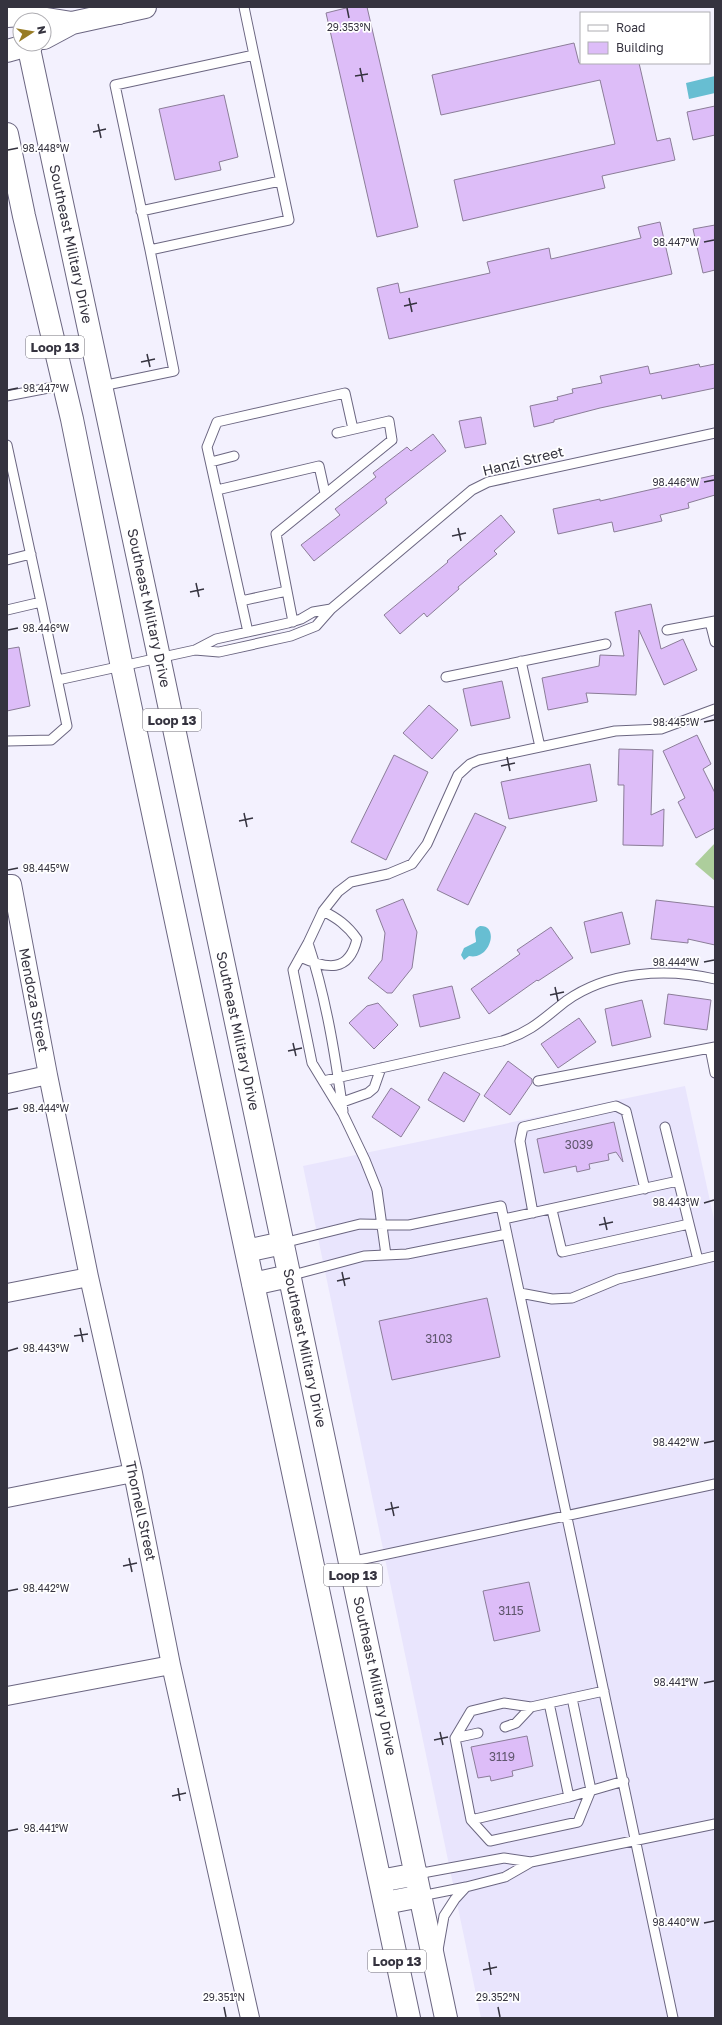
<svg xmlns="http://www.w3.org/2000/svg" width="722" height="2025" viewBox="0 0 722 2025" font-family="'Golos Text',sans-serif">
	<rect width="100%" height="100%" fill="#f3f1fe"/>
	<path fill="#e9e5fd" d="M685,1086L715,1224V2018H481L303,1166Z"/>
	<path fill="#adce9c" d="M715,843V881L695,864Z"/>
	<path fill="#67bed2" d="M715,76V93L689,99L686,83Z
		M480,926C500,925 490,961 469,956L464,960L461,955L464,948L476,942C476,935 472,930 480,926Z"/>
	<path fill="#ddbdf8" stroke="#8b7d98" d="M350,7H367L418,227L377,237L326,13Z
		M574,43L579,63H639L657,141L670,138L675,160L602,176L605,188L463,221L454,180L615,144L600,80L441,115L432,75Z
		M224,95L238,157L219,162L221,170L175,180L159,109Z
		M715,106V135L693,140L687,112Z
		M660,222L672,274L389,339L377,288L398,283L400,293L490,273L487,262L549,248L551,259L641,238L638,227Z
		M715,225V270L703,273L693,229Z
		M699,364L700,367L715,364V388L662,399L661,395L600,408L554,420V422L534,427L530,406L558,400L557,397L573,393L572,389L602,383L600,376L648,366L650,374Z
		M481,417L486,444L465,448L459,421Z
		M433,434L446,451L385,499L387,503L314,561L301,545L340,515L335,509L376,477L373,473L407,447L411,451Z
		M715,475V495L688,503L689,508L660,515L662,521L614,532L612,522L558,534L553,509L600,499V501Z
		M501,515L515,532L494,551L497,554L458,587L459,589L427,617L424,613L400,634L384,615L448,562L447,561Z
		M651,604L661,649L683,639L697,670L664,685L639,630L636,695L586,693L588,702L548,710L542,678L599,666L600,655L624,656L615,612Z
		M19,647L30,706L7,711V649Z
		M502,681L510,718L471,726L463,689Z
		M429,705L458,730L432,759L403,733Z
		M697,735L711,764L703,769L715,793V828L696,838L678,802L685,798L663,751Z
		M619,749L653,750L651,815L664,809L663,846L623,845L624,785H618Z
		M394,755L428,772L386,860L351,842Z
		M590,764L597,801L509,819L501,782Z
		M475,813L506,827L468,905L437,890Z
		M403,899L417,932L412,968L392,993H387L368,978L382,960L385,933L376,910Z
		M656,900L715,907V945L688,939V943L651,939Z
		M622,912L630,944L591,953L584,922Z
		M551,927L573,958L538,981L537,980L489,1014L471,989L520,954L517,950Z
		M452,986L460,1018L420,1027L413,995Z
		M668,994L711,1000L707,1030L664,1024Z
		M642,1000L651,1037L612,1046L605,1009Z
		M378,1003L398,1025L374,1049L349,1023L367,1006Z
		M579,1018L596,1042L558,1068L541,1044Z
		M508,1061L532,1079V1083L510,1115L484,1096Z
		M444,1072L480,1094L464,1122L428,1100Z
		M391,1088L420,1107L401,1137L372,1117Z
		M614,1122L623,1162L616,1152L608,1154L609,1160L589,1164L590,1169L577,1172L576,1166L544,1173L537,1139Z
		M487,1298L500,1357L392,1380L379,1321Z
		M529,1582L540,1631L494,1641L483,1591Z
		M527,1736L533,1766L512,1771L513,1776L491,1781L490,1776L478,1778L471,1747Z"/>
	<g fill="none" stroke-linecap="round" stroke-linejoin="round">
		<g stroke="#6b6681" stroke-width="11">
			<path id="service" d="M141,211L280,181
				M150,250L115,85L254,55L244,7
				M102,386L174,371L150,250L289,220L254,55
				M7,396L64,385
				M7,445L41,602
				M211,462L234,456
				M217,490L319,466L325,493
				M7,560L31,554
				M241,601L287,591
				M7,610L41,602L67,726L51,740L7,741
				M293,622L276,534L392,440L389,421L337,433
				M710,622L715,642
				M667,630L715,621
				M248,632L207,447L217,422L345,393L353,429
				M195,650L219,652L291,636L316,626L331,609L472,490L488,482L715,433
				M521,661L540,747
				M446,677L606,644
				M58,680L195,650L216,639L288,623L301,619L313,612L331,609
				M308,943C326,997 335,1054 343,1111
				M300,957C327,969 349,973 357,939C347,925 337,918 323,911
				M710,1048L715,1073
				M323,1081L502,1041C531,1032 543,1019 566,1001C608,971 666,968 715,979
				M538,1081L715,1047
				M337,1104L368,1093L374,1088L381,1068
				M665,1127L698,1260
				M552,1210L562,1252L689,1224
				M533,1213L520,1141L523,1127L616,1106L626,1111L645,1189
				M504,1219L678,1181
				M283,1243L360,1224L409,1225L501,1206L673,2018
				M386,1255L377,1190L365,1160L343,1114L312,1063L293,970L308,943L323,911L338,892L351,882L388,874L412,864L427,844L458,775L470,764L479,760L615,731L661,729L715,709
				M289,1276L364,1256L407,1254L507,1234
				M520,1293L552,1299L572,1298L618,1279L715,1256
				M350,1562L715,1484
				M604,1691L549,1703L569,1797L624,1781
				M549,1703L531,1707L504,1703L471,1711L455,1738L471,1820L490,1841L578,1822L591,1790L572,1698
				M505,1727L516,1723L531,1707
				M455,1738L478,1733
				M471,1820L569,1797
				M417,1874L504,1858L531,1862
				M421,1896L466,1887
				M438,1950L444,1916L455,1899L466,1887L505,1877L531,1862L715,1824"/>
		</g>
		<g stroke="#6b6681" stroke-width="20">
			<path id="minor" d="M7,884H12L48,1075L7,1084
				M48,1075L89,1277
				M7,1293L89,1277L133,1473L171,1665L7,1696
				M7,1498L133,1473
				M171,1665L250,2018"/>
		</g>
		<g stroke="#6b6681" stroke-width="24">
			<path id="secondary" d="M7,16L22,15L72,23
				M44,38L72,23L145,7
				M7,51L32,44"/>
		</g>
		<g stroke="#6b6681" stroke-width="24">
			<path id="primary" d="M20,7L23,20
				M102,7L119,13
				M28,44L152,624L446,2018
				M7,134L24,216L72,419L122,667L409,2018
				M246,1251L283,1243
				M253,1284L289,1276
				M380,1881L417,1874
				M385,1903L421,1896"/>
		</g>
		<use href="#service" stroke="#fff" stroke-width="9"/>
		<use href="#minor" stroke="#fff" stroke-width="18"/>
		<use href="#secondary" stroke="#fff" stroke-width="22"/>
		<use href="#primary" stroke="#fff" stroke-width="22"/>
	</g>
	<path fill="none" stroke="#35333f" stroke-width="1.5" d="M347,8L349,18M360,68L363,82M355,76L368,74M98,124L101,138M93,132L106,129M8,150L18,148M704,242L714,240M409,298L412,312M404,306L417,303M147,354L150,367M141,362L155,359M8,390L18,388M704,482L714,480M458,528L461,541M452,536L466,533M196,583L199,597M190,592L204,589M8,630L18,628M704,722L714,720M507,757L510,771M501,766L515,763M244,813L247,827M239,821L253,818M8,870L18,868M704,962L714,960M555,987L558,1001M550,995L564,992M293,1043L296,1056M288,1051L302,1048M8,1110L18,1108M704,1203L714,1200M604,1217L607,1230M599,1225L613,1222M342,1272L345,1286M337,1281L350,1278M80,1328L83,1342M74,1336L88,1334M8,1351L18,1348M704,1443L714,1441M391,1502L394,1516M385,1510L399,1507M129,1558L132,1572M123,1566L137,1563M8,1591L18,1589M704,1683L714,1681M440,1732L443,1745M434,1740L448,1737M178,1788L180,1801M172,1796L186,1793M8,1831L18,1829M704,1923L714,1921M489,1962L491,1975M483,1970L497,1967M224,2007L226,2017M498,2007L500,2017"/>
	<g text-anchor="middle" stroke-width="3.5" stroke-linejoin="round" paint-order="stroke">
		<g font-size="12" fill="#5f566d">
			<text x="579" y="1149">3039</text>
			<text x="439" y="1343">3103</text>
			<text x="511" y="1615">3115</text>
			<text x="502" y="1761">3119</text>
		</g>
		<g fill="#fff" stroke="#727079" stroke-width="1">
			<rect x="26" y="336" width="58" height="22" rx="3"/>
			<rect x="143" y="709" width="58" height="22" rx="3"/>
			<rect x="324" y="1564" width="58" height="22" rx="3"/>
			<rect x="368" y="1950" width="58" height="22" rx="3"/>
		</g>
		<g font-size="13" font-weight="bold" fill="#35333f">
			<text x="55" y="352">Loop 13</text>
			<text x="172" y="725">Loop 13</text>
			<text x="353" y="1580">Loop 13</text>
			<text x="397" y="1966">Loop 13</text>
		</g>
		<g font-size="14" fill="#35333f" stroke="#fff">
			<text transform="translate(71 244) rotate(78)" y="5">Southeast Military Drive</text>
			<text transform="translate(523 461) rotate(-14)" y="5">Hanzi Street</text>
			<text transform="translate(149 608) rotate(78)" y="5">Southeast Military Drive</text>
			<text transform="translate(34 1000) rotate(79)" y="5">Mendoza Street</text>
			<text transform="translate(238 1031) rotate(78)" y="5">Southeast Military Drive</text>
			<text transform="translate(305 1348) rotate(78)" y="5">Southeast Military Drive</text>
			<text transform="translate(141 1511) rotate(78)" y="5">Thornell Street</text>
			<text transform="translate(375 1676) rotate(78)" y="5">Southeast Military Drive</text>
		</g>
	</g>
	<g font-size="10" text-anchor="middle" fill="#35333f" stroke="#fff" stroke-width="3.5" stroke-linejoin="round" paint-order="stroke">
		<text x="349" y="31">29.353°N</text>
		<text x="46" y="152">98.448°W</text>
		<text x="676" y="246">98.447°W</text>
		<text x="46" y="392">98.447°W</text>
		<text x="676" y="486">98.446°W</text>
		<text x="46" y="632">98.446°W</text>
		<text x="676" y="726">98.445°W</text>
		<text x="46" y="872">98.445°W</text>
		<text x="676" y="966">98.444°W</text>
		<text x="46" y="1112">98.444°W</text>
		<text x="676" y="1206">98.443°W</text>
		<text x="46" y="1352">98.443°W</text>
		<text x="676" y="1446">98.442°W</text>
		<text x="46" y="1592">98.442°W</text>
		<text x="676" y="1686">98.441°W</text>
		<text x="46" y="1832">98.441°W</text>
		<text x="676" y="1926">98.440°W</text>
		<text x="224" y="2001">29.351°N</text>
		<text x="498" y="2001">29.352°N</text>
	</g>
	<rect width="722" height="2025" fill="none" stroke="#35333f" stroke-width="16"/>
	<rect x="580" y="12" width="130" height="52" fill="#ffffff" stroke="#aeadb2"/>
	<rect x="588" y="25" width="20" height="6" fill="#ffffff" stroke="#aeadb2"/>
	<text x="616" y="32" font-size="12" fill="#35333f">Road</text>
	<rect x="588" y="42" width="20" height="12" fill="#ddbdf8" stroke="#aeadb2"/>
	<text x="616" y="52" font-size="12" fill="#35333f">Building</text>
	<g transform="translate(32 32) rotate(78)"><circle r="19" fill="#ffffff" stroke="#aeadb2"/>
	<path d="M0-3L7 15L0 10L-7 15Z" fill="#987c25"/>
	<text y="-6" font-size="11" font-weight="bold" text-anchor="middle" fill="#35333f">N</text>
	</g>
</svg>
